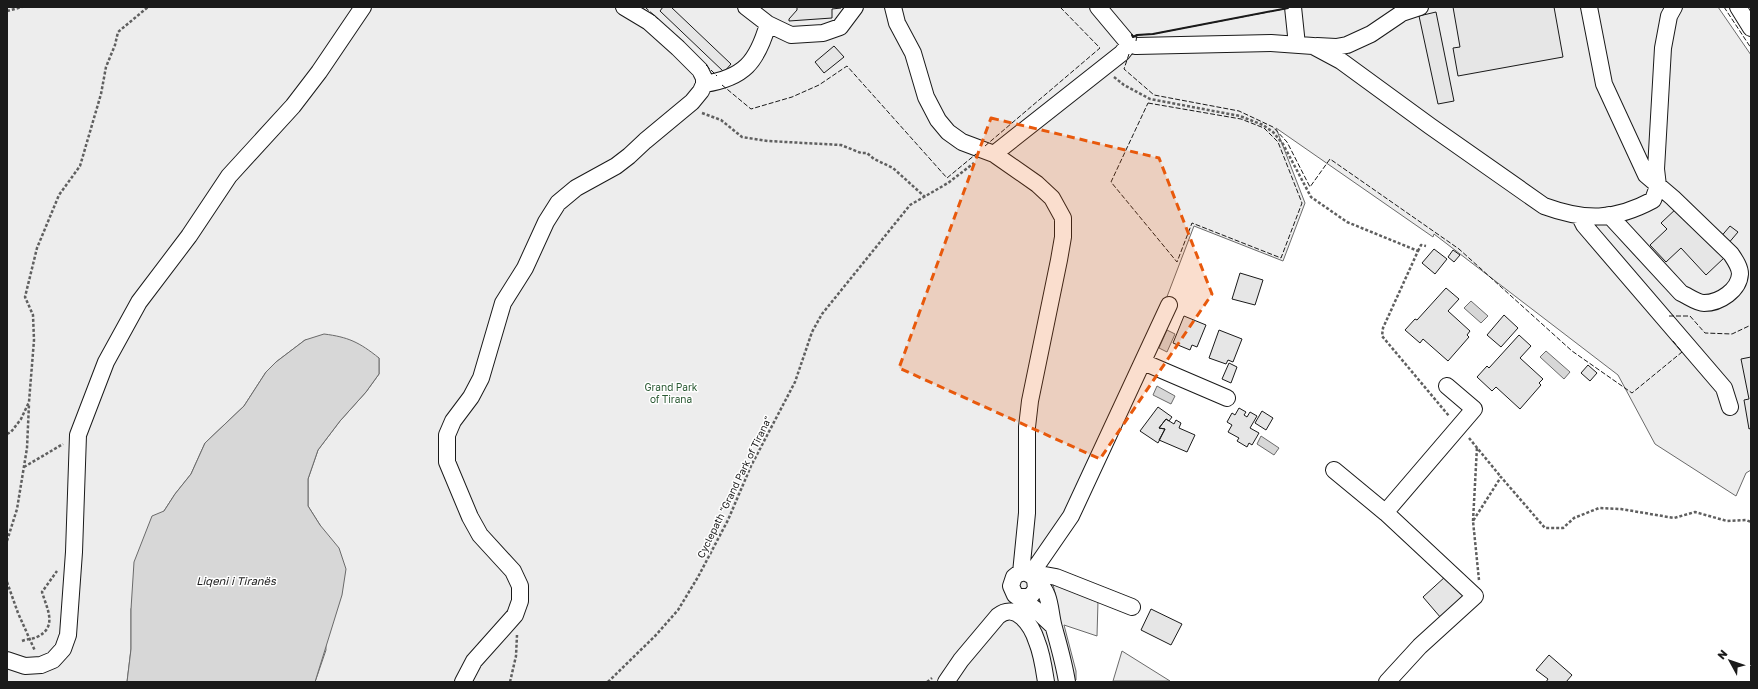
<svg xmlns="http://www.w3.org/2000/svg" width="1758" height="689" viewBox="0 0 1758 689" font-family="'Golos Text',sans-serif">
	<rect width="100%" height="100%" fill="#fff"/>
	<path fill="#ededed" stroke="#6a6a6a" d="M7,7H1718L1751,55V470L1746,473L1736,496L1655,444L1618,375L1434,234L1433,237L1276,128L1305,203L1283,261L1194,226L1160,315L1066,509L1030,566L1056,598L1053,584L1098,601L1097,636L1064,625L1076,671V680L1066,682H315L326,650L320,525L308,506V479L318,450L340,421L366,392L379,374V358L305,340L276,362L266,372L244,406L205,443L191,474L175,494L164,511L131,609V649L127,682H7Z
		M1122,651L1170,681H1113Z"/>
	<path fill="#d7d7d7" stroke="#6a6a6a" d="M1471,301L1488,316L1481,323L1464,308Z
		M1167,330L1175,334L1167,352L1159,348Z
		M324,334C348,337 359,342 379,358V374L366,392L340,421L318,450L308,479V506L320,525L339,548L346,569L342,595L315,682H127L131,649V609L134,562L152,516L164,511L175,494L191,474L205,443L244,406L266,372L276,362L305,340Z
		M1546,351L1570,372L1564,379L1540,357Z
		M1157,386L1175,396L1171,404L1153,395Z
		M1261,436L1279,448L1274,455L1257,444Z"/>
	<path fill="#e6e6e6" stroke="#1a1a1a" d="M663,7H671L731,64L724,72L660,11Z
		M797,7H841V8L832,9V18L789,21V19L797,10Z
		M1453,7H1554L1563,57L1458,76L1453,48L1460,47Z
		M1436,12L1454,101L1438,104L1419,16Z
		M834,46L844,57L824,73L815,62Z
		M1678,207L1725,257L1706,275L1681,248L1666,262L1650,245L1667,229L1661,223Z
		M1730,226L1738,232L1727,245L1719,239Z
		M1434,249L1447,259L1435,274L1422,263Z
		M1453,250L1460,255L1454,262L1448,257Z
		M1240,273L1263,280L1255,305L1232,299Z
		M1446,288L1459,299L1448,311L1470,331L1467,335L1469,337L1448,361L1423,339L1420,343L1405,330L1415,319L1417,320Z
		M1504,315L1518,328L1501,347L1487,335Z
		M1184,316L1206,325L1197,347L1192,345L1190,350L1173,343Z
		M1219,330L1242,339L1233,362L1228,360L1226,364L1209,358Z
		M1519,335L1531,346L1520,358L1543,379L1539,383L1541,385L1520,409L1496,387L1492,391L1477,377L1487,366L1489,368Z
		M1751,357V428L1749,429L1744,400L1749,399L1741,359Z
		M1229,363L1237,367L1231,383L1222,379Z
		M1588,365L1597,373L1590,381L1581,373Z
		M1158,407L1172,417L1169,421L1166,419L1159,428L1165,429L1158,443L1140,431Z
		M1239,408L1246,412L1244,415L1247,417L1250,412L1257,416L1250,428L1259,433L1252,445L1249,443L1247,447L1237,441L1239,438L1228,432L1232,425L1227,422L1232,413L1235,415Z
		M1262,411L1273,418L1266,430L1255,423Z
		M1166,419L1174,424L1176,420L1181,423L1179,428L1195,435L1187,452L1159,440L1165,429L1159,428Z
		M1446,576L1465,596L1441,618L1423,597Z
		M1151,609L1182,624L1171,645L1141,630Z
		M1549,655L1572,675L1566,682H1546L1548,679L1536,670Z"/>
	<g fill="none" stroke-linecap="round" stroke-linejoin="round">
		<g stroke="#1a1a1a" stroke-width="18">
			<path id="minor" d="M893,7L897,23L913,53L926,97L938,120L948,132L962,142L994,154L1037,184L1052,198L1063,218V237L1059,260L1030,401L1027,427V513L1021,573
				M1293,7L1297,45
				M1589,7L1604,84L1646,175L1673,198L1731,254C1735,260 1740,267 1740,274C1739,290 1720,303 1704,303C1697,303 1688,296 1681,293L1609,215
				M1738,7L1751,28
				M768,24L791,35L823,33L840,27L855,7
				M1129,44L1136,46L1271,43L1313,46L1341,61L1430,126L1544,206C1585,221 1614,221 1653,200L1658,186L1656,169L1663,48L1669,16L1674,7
				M1317,46L1336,47L1347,45L1371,34L1402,13L1420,7
				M704,84C744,78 757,62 768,24L746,7
				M994,154L1122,53L1129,44L1098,7
				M1580,217L1584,225L1724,388L1730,407
				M1143,362L1227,398
				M1334,470L1386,513L1475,596L1420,646L1387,682
				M1386,513L1390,507L1474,409L1447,386
				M1031,574L1071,516L1169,305
				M1035,579L1045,575L1056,577L1132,607
				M1036,580C1052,594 1049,610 1054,628C1059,646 1064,663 1067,682
				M1020,597H1030L1036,589L1035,579C1029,572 1022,570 1014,577L1011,586L1015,595L1035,609L1053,626
				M7,660L25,666L41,665L53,660L63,649L68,635L74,552L78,435L106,362L139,302L189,236L229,176L293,106L319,72L363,7
				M463,682L474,661L515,615L520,601V586L513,571L480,535L470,517L447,462V435L453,421L471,397L481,378L503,303L525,268L546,222L558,203L576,188L616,166L629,156L645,141L692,102L701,91L704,84V78L700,70L678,48L649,22L624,7
				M946,682L961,660L998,616C1016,601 1032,626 1037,642C1042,654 1044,669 1046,682"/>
		</g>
		<path stroke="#5f5f5f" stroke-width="2.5" stroke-dasharray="3 2" stroke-linecap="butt" d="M7,11L22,7
			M1114,77L1124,85L1150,99L1240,116L1263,125L1273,132L1283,144L1311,197L1347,222L1418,251L1383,328L1382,336L1449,416
			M702,113L721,120L742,137L768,141L841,145L861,153H867L874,159L893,168L925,197
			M1418,251L1421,245L1426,246
			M7,434L11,432L21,419L29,402L34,340L33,315L25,297L37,248L59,195L80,166L101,94L106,67L115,45L118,32L148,7
			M1469,438L1501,477
			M24,467L63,444
			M1473,521L1477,447
			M7,541L17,509L27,448L29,404
			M1479,580L1473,521L1501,477L1545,528H1563L1574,518L1599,508L1621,509L1674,518L1695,512L1727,521L1746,520L1751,522
			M7,582L18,613L35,651
			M22,641C27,639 33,639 37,637C58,627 47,609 42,592L57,571
			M510,682L516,656L517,635
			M608,682L656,635L678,610L698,577L728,520L751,466L795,382L812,332L822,314L910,205L948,183L974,163
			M927,682L932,678"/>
		<use href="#minor" stroke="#fff" stroke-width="16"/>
		<path stroke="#1a1a1a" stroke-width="1" stroke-dasharray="5 2" stroke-linecap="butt" d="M645,7L658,19
			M1724,7L1751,48
			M1136,41L1137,35L1153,34L1289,8
			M1129,54L1124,69L1154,95L1239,111L1273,127L1287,142L1310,187L1330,159L1459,249L1572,351L1632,393L1682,352L1673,341
			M706,65L717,76
			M722,85L751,109L792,97L819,85L847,66L947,178L976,154
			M1148,103L1241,119L1264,128L1278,142L1302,203L1281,258L1192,223L1177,262L1111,182Z
			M985,146L1100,48L1060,7
			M1669,316H1690L1705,333L1732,334L1751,325"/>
		<path stroke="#1a1a1a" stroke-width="2" d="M1132,35L1133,37L1137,35L1153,34L1288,8"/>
	</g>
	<path fill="#e8590c" fill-opacity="0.2" stroke="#e8590c" stroke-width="3" stroke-dasharray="8 5" stroke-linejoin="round" d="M991,118L1159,158L1212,294L1100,459L899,368Z"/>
	<g text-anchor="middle" stroke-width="3" stroke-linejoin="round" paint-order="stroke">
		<g font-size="10" fill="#2b5a34" stroke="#fff">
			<text x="671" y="391">Grand Park<tspan x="671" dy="12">of Tirana</tspan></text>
		</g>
		<g font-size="10" fill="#1a1a1a" stroke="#fff">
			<text transform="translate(734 487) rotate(-64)" y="4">Cyclepath "Grand Park of Tirana"</text>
		</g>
		<g font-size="11" font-style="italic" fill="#1a1a1a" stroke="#fff">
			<text x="236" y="585">Liqeni i Tiranës</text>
		</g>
	</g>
	<rect width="1758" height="689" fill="none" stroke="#1a1a1a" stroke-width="16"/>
	<g transform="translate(1730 661) rotate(310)" stroke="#ffffff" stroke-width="3" paint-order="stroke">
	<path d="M0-3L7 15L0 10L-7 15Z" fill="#1a1a1a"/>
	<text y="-6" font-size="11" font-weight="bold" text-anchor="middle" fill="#1a1a1a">N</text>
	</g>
</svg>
